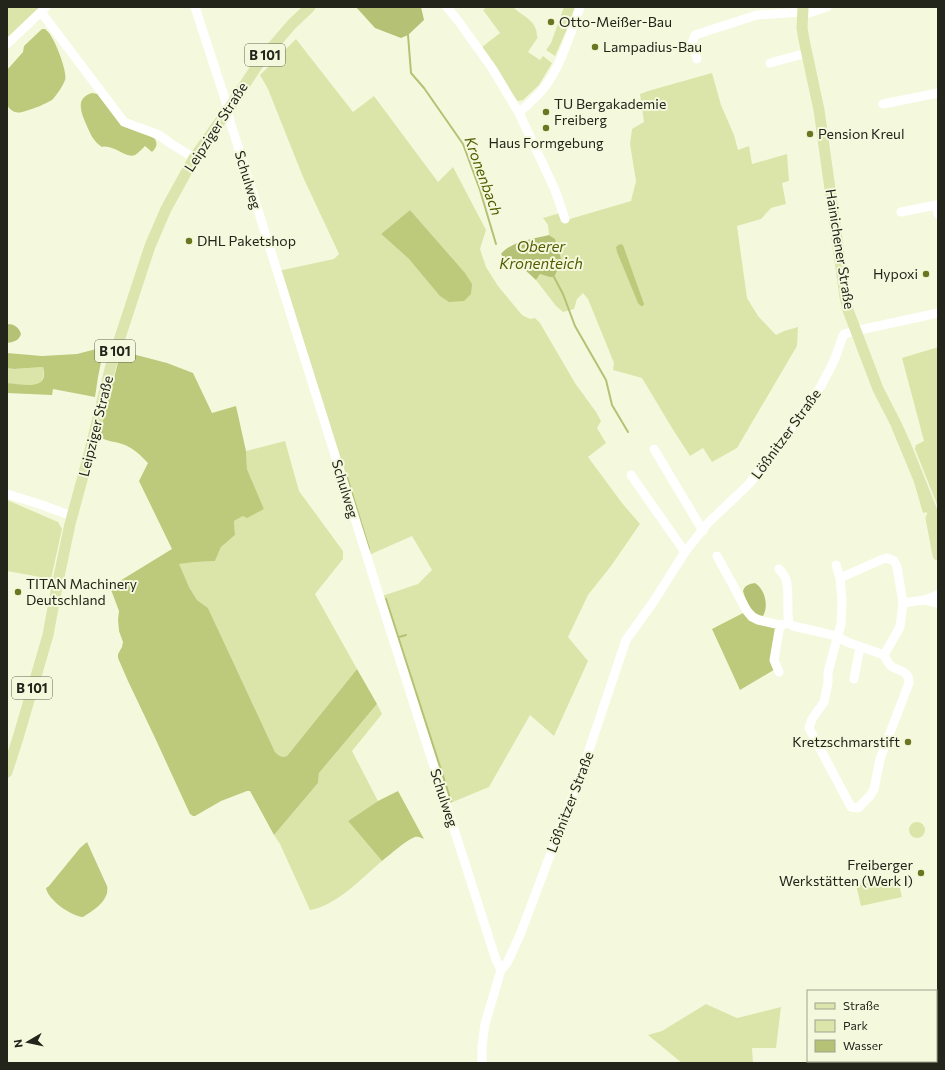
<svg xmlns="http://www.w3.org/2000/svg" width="945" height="1070" viewBox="0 0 945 1070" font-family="Commissioner,sans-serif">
	<rect width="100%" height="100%" fill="#f4f9dd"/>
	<path fill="#dbe5aa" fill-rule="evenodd" d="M7,7H46L7,38Z
		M487,7H513C523,17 537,20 537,36L538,37L528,52L540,60L543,56L552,63L539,85L523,100L518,101L515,98L482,47L500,33L483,10Z
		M564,7H575L568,27L555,56L546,50L551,43Z
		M296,39L353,112L374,96L438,182L453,167L486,230L480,249L486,267L498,286L522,315L530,319L535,318L540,323L575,383L596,412L601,421L597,428L606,443L588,457L622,503L640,524L611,566L588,595L568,637L588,661L554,736L530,715L489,787L448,804L382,596L418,584L432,570L412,536L369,555L278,271L334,259L339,254L303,177L268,89L260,75ZM410,210L448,254L409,259L381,234Z
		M712,73L721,105L734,135L738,150L749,146L752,164L787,154L789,181L782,183L786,204L771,208L761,219L737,226L747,298L758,316L776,335L784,331L798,327L797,346L737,448L712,462L703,448L690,456L672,428L642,378L613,370L614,363L588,299L583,293L577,299L574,309L563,312L556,306L536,280L540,274L545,275L558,263L555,239L549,235L548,225L543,218L560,213L563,221L631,201L636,181L630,144L632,129L644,122L640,94L648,91Z
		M938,347V507L915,449L916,445L924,441L902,358Z
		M43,367C48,393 23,385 7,383V368L14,369Z
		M895,428L927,512L923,513L914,482L892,429Z
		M285,441L299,491L343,551V559L315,594L357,669L287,756C282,758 279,756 275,752L208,608L197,600L189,587L178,564L195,562L215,561L221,547L235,535L234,521L243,516L264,509L247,469L246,451Z
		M7,500L58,522L62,529L51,579L7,571Z
		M377,704L382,714L352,751L378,801L348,821L382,861C362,878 336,906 310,910L280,844L274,835L318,783L319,773Z
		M909 830a8 8 0 1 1 16 0a8 8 0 1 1-16 0Z
		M897,876L902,897L861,906L856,885Z
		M706,1004L737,1018L781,1007L776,1048H752L753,1063H682L648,1035L662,1031Z"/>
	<path fill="#bdc97b" d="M42,29H45C47,31 50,33 51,36C56,43 68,73 65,80C64,84 56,96 53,99C49,103 28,111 22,112C15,114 9,110 7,104V70L23,52L24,46Z
		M92,93L98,94L117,118L154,138C158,143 157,147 152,152L145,146C142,149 138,153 135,155C126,159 113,144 102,147C93,141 90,133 86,124C81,112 75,98 92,93Z
		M410,210L465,273L472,284L471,294L464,301L449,302L440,296L409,259L381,234Z
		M620,244L623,245L644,304L643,306H641L638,303L617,252L616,247Z
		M104,347L98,377L95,397L53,389L52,395L7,393V383C22,384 50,392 43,367L14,369L7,368V353L42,356L77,354Z
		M121,351L167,363L193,373L212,413L236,406L246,451L247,469L264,509L247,518L243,516L234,521L235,535L221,547L215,561L195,562L179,564L189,587L197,600L208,608L275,752C279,756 282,758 287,756L357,669L377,704L319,773L318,783L274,835L250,791H247L221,801L195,816H193L190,814L156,740L128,681L118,658V654L122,647L123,642L119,631L118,620L119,611L110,587L172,549L139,481L148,463C139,454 134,448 122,444C113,441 108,442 100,437V432Z
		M745,612L780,625L777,668L740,690L712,629Z
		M398,791L424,839C421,838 418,836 415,837C406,840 390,855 382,861L348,821L378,801Z
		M87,842L107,886C110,900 94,910 83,917C71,916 48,900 46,888L49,886L80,848Z"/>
	<path fill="#b5c174" d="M356,7H421L424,20L408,35L401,38L375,28Z
		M549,235L555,239L562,262L558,263L556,266L557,271L554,277H550L540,274L536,280L524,269L507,263L501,254C512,241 533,239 549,235Z
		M7,324C14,324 19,327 21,334C19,341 13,342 7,343Z
		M755,583C765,589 769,606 763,616C751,614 746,601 743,591C745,585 749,584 755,583Z"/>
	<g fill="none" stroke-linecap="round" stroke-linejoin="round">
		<path stroke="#b5c174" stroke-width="2" d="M408,35L411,73L424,88L463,144L480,190L496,244
			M554,277L563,294L575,326L606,380L612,405L628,432
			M347,477L369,549
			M386,599L451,801
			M399,637L406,635"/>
		<path stroke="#fff" stroke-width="9" d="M195,7L225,99L229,118L378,592L496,960L501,970
			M447,7L459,22L492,68L519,113L555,190L565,219
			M41,12L124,122L159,135L170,143L194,158
			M802,15L827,7
			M7,44L46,7
			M697,59L692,43L695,35L757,15L802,12
			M770,63L807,53
			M883,104L938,93
			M519,113C527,105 536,98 543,89C560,69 571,32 580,7
			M901,212L936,205L938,214
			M654,449L703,531
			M631,475L685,552
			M7,494L39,504L72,516
			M717,556L747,611L752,617L758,620L780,625L789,623L793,626L828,634L838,637L847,642L884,655C886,659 888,663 891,666C900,672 909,670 909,683L880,759L874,789L870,796L858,808L851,807L809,728L812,719L824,702L828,683V672L841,624L842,600L840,578L883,559L887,558L894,561L897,567L903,603L924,600L938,595
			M836,565L840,578
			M779,569C782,572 785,576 786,580C790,594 786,609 789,623
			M924,600L938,603
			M884,655L900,627L903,603
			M779,672L774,660L780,625
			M854,679L860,647
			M482,1063V1046L485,1024L501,970L507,963L520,935L583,768L626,640L652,604L685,552L708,523L750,483L786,435L821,386L834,361L843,336L844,334L855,331L938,313"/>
		<path stroke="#dce5ad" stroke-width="11" d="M803,7L802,28L804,40L819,110L845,297L848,310L878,389L896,424L906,446L938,526
			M931,518L938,555
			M7,772L18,738L48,635L58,581L70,524L88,458L111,365L150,246L166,209L194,158L228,110L261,60L292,24L310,7"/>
	</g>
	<g fill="#6c7621" stroke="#f4f9dd" stroke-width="1.5">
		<circle cx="551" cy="22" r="4"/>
		<circle cx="595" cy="47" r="4"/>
		<circle cx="546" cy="112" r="4"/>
		<circle cx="546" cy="128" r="4"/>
		<circle cx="810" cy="134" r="4"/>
		<circle cx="189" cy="241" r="4"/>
		<circle cx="926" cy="274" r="4"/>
		<circle cx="18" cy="592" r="4"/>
		<circle cx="908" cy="742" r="4"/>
		<circle cx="921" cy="873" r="4"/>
	</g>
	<g text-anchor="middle" stroke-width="4" stroke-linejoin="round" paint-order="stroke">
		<g fill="#f4f9dd" stroke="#626555" stroke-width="1">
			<rect x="245" y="44" width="40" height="22" rx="3"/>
			<rect x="95" y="340" width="40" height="22" rx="3"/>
			<rect x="12" y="677" width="40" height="22" rx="3"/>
		</g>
		<g font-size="13" font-weight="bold" fill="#23251b">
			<text x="265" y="60">B 101</text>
			<text x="115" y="356">B 101</text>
			<text x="32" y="693">B 101</text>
		</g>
		<g font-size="14" fill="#23251b" stroke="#f4f9dd" text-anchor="start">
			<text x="559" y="27">Otto-Meißer-Bau</text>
			<text x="603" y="52">Lampadius-Bau</text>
			<text x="554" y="109">TU Bergakademie<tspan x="554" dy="16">Freiberg</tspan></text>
			<text x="818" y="139">Pension Kreul</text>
			<text x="546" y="148" text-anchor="middle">Haus Formgebung</text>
			<text x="197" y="246">DHL Paketshop</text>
			<text x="918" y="279" text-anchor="end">Hypoxi</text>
			<text x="26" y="589">TITAN Machinery<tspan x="26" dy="16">Deutschland</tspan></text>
			<text x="900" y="747" text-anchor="end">Kretzschmarstift</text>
			<text x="913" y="870" text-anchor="end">Freiberger<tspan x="913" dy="16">Werkstätten (Werk I)</tspan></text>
		</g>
		<g font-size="14" fill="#23251b" stroke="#f4f9dd">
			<text transform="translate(216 127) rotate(-57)" y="5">Leipziger Straße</text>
			<text transform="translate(248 180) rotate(73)" y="5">Schulweg</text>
			<text transform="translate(840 249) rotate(81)" y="5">Hainichener Straße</text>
			<text transform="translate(96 426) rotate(-76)" y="5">Leipziger Straße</text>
			<text transform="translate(786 434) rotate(-54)" y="5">Lößnitzer Straße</text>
			<text transform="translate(345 489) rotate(73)" y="5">Schulweg</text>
			<text transform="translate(444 798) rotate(72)" y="5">Schulweg</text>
			<text transform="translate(570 802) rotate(-69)" y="5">Lößnitzer Straße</text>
		</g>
		<g font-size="15" font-style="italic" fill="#545d00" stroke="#f4f9dd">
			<text transform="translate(483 176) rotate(70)" y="5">Kronenbach</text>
			<text x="541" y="252">Oberer<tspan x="541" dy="17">Kronenteich</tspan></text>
		</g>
	</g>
	<rect width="945" height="1070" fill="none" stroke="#23251b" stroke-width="16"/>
	<rect x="807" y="990" width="130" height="72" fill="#f4f9dd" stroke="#a0a48f"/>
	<rect x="815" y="1003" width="20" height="6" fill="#dce5ad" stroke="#a0a48f"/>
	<text x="843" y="1010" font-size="12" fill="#23251b">Straße</text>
	<rect x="815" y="1020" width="20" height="12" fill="#dbe5aa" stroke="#a0a48f"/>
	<text x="843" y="1030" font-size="12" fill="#23251b">Park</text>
	<rect x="815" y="1040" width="20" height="12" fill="#b5c174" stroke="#a0a48f"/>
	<text x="843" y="1050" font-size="12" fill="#23251b">Wasser</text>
	<g transform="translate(28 1042) rotate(261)" stroke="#f4f9dd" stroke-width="3" paint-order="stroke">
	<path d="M0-3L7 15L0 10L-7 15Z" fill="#23251b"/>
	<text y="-6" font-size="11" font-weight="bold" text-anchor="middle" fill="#23251b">N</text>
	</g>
</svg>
